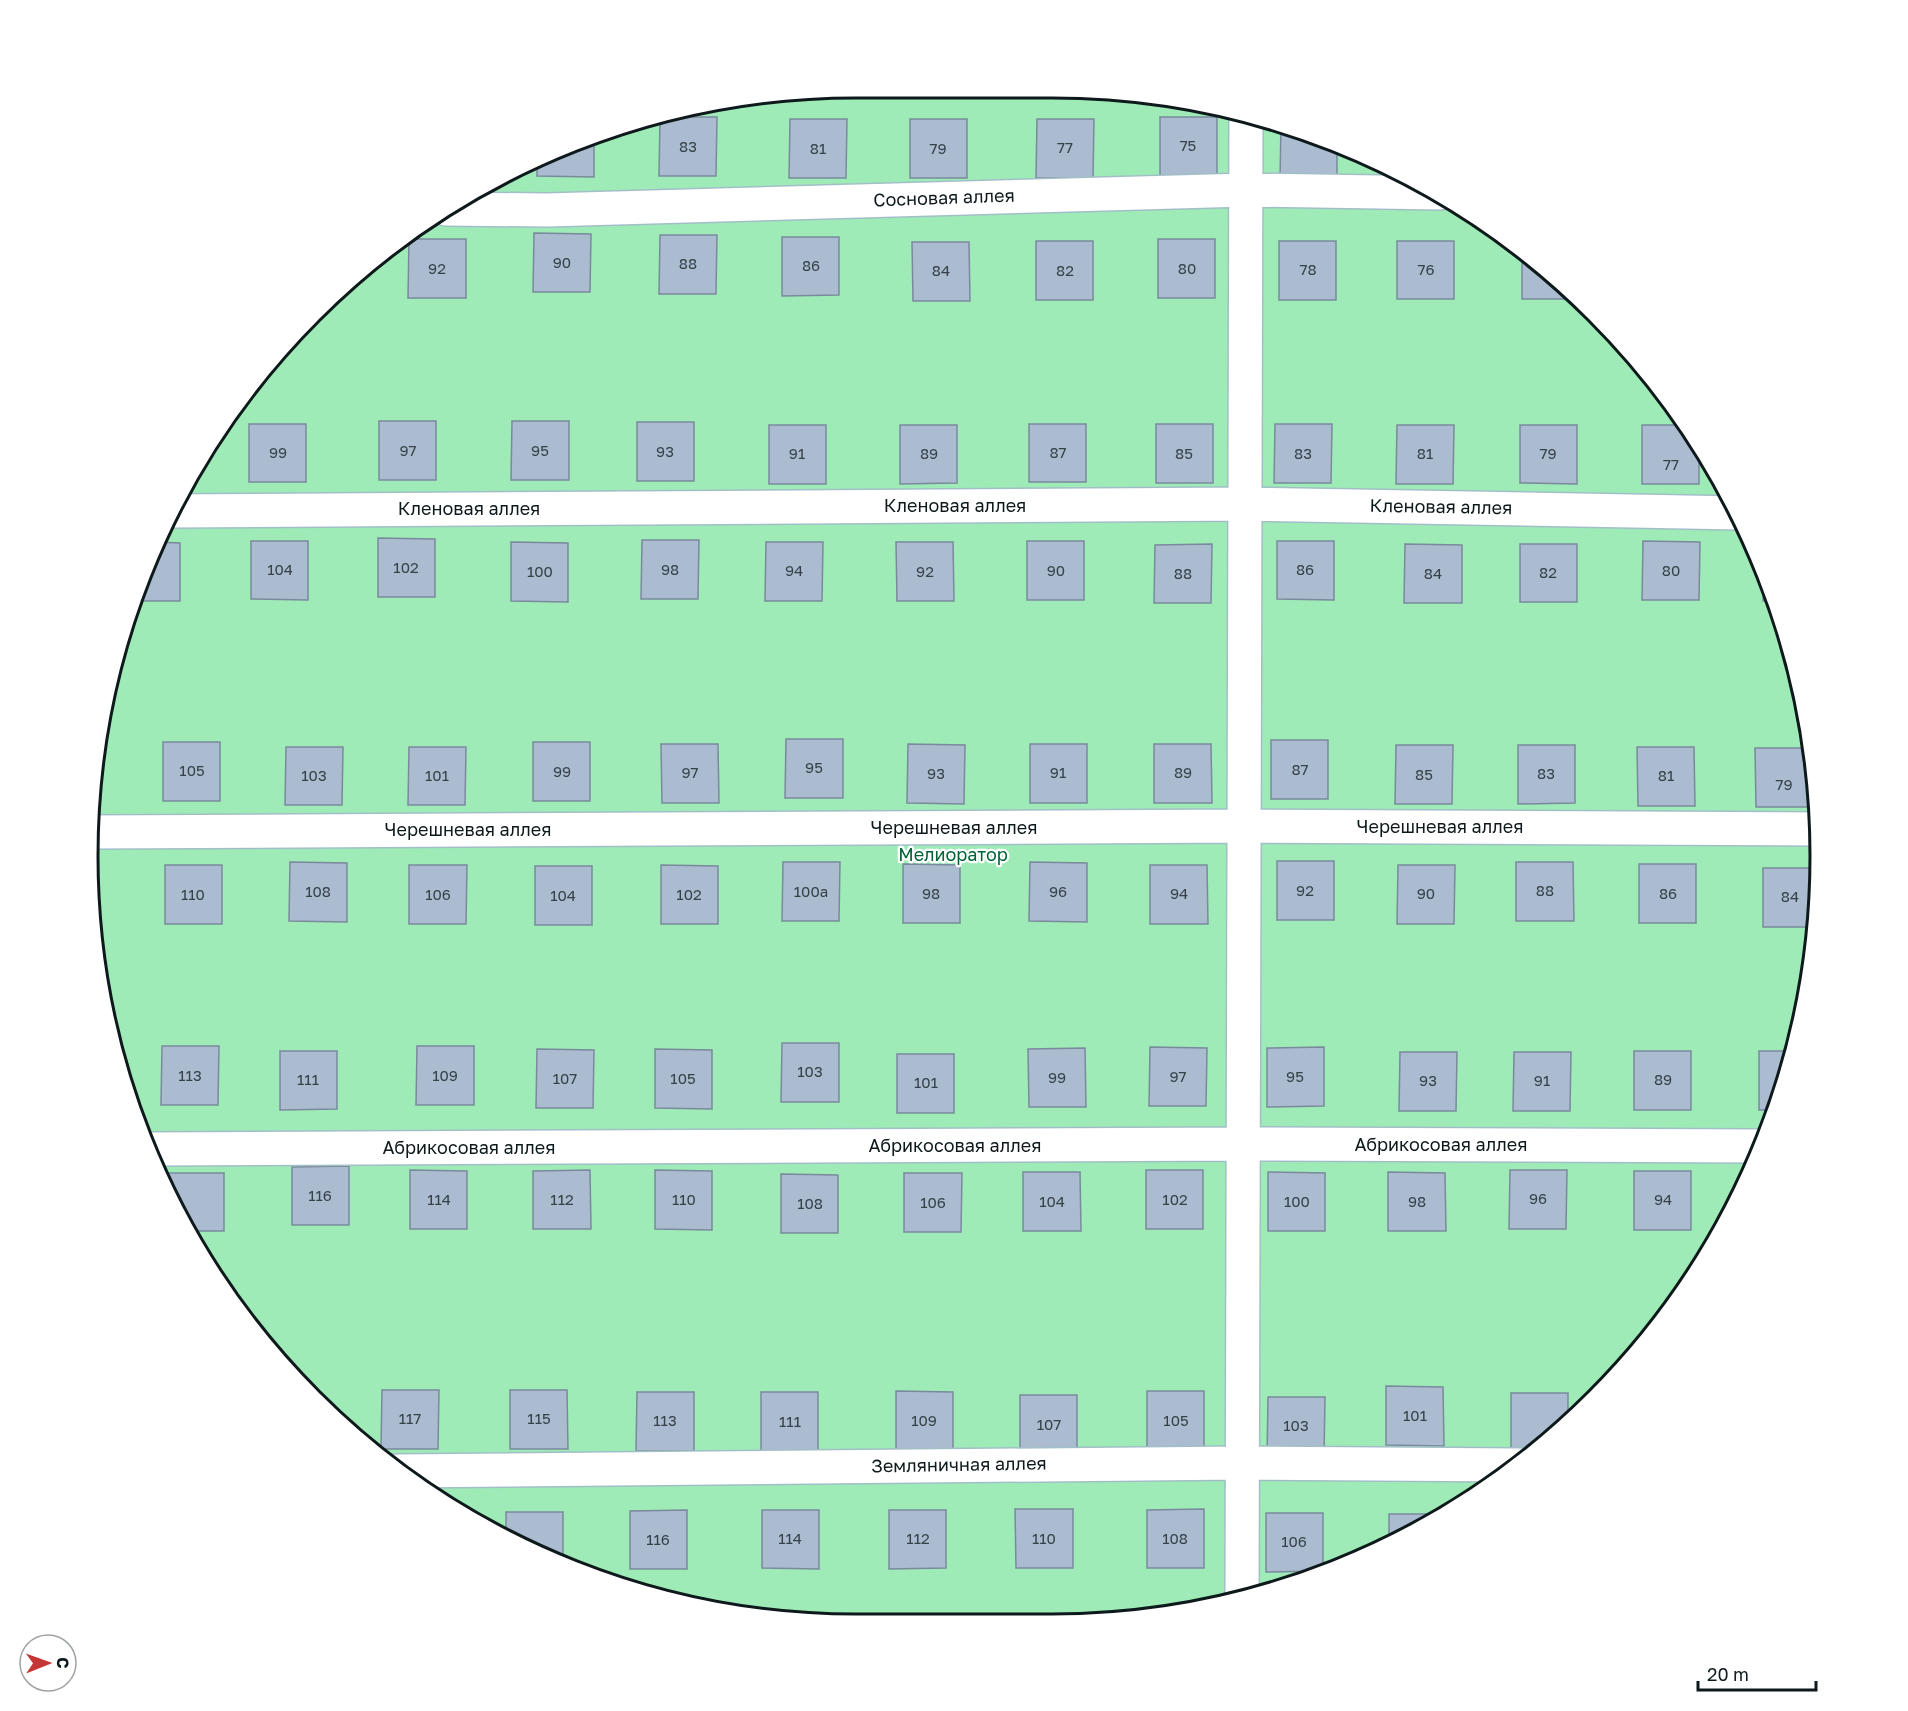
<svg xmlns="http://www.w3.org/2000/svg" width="1908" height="1711" viewBox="0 0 1908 1711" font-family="'Golos Text',sans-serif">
	<rect width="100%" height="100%" fill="#edf9fd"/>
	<path fill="#9eebb7" d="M856,87L1102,89L1202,102L1346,145L1437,190L1559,278L1662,388L1742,516L1795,657L1819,806L1814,956L1780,1103L1718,1240L1630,1362L1520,1465L1392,1545L1251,1598L1102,1622H805L656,1598L516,1545L387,1465L277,1362L166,1196L113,1054L87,856L102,705L166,516L246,387L387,246L516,166L705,102Z"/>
	<path fill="#abbbd0" stroke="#7a8a9d" stroke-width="1.5" d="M660,117H717L716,176H659Z
		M1160,117H1217V175L1160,176Z
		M790,119H847L846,178H789Z
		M910,119H967V178H910Z
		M1037,119H1094L1093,178H1036Z
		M1281,125L1337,143V179H1280Z
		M594,140V177L537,176V159Z
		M534,233L591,234L590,292H533Z
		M660,235H717L716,294H659Z
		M782,237H839V295L782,296Z
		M409,239H466V298H408Z
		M1158,239H1215V298H1158Z
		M1036,241H1093V300H1036Z
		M1279,241H1336V300H1279Z
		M1397,241H1454V299H1397Z
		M912,242H969L970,301H913Z
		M1522,251L1559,278L1579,299H1522Z
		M379,421H436V480H379Z
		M512,421H569V480H511Z
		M637,422H694V481H637Z
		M249,424H306V482H249Z
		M1029,424H1086V482H1029Z
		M1156,424H1213V483H1156Z
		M1275,424H1332L1331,483H1274Z
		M769,425H826V484H769Z
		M900,425H957V483L900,484Z
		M1397,425H1454L1453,484H1396Z
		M1520,425H1577V484L1520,483Z
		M1642,425H1685L1699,447V484H1642Z
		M378,538L435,539V597H378Z
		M642,540H699L698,599H641Z
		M251,541H308V600L251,599Z
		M1027,541H1084V600H1027Z
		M1277,541H1334V600L1277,599Z
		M1643,541L1700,542L1699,600H1642Z
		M157,542L180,543V601H137Z
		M511,542L568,543V602L511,601Z
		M766,542H823L822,601H765Z
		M896,542H953L954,601H897Z
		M1212,544L1211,603H1154L1155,545Z
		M1405,544L1462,545V603H1404Z
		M1520,544H1577V602H1520Z
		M1763,572L1774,601H1763Z
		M786,739H843V798H785Z
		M1271,740H1328V799H1271Z
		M163,742H220V801H163Z
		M533,742H590V801H533Z
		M661,744H718L719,803H662Z
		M908,744L965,745L964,804L907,803Z
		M1030,744H1087V803H1030Z
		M1154,744H1211L1212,803H1154Z
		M1396,745H1453L1452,804H1395Z
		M1518,745H1575V803L1518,804Z
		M286,747H343L342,805H285Z
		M409,747H466L465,805H408Z
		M1637,747H1694L1695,806H1638Z
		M1755,748H1810L1813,764V807H1756Z
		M1277,861H1334V920H1277Z
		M290,862L347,863V922L289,921Z
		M783,862H840L839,921H782Z
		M1030,862L1087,863V922L1029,921Z
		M1516,862H1573L1574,921H1516Z
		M88,863H95L94,912Z
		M903,864L960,865V923H903Z
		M1639,864H1696V923H1639Z
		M165,865H222V924H165Z
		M409,865H467L466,924H409Z
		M661,865L718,866V924H661Z
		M1150,865H1207L1208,924H1150Z
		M1398,865H1455L1454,924H1397Z
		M535,866H592V925H535Z
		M1763,868H1817L1815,927H1763Z
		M782,1043H839V1102H781Z
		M162,1046H219L218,1105H161Z
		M417,1046H474V1105H416Z
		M1150,1047L1207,1048L1206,1106H1149Z
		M1324,1047V1106L1267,1107V1048Z
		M1085,1048L1086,1107H1029L1028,1049Z
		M537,1049L594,1050L593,1108H536Z
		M655,1049L712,1050V1109L655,1108Z
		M280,1051H337V1109L280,1110Z
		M1634,1051H1691V1110H1634Z
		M1759,1051H1792L1777,1110H1759Z
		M1400,1052H1457L1456,1111H1399Z
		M1514,1052H1571L1570,1111H1513Z
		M897,1054H954V1113H897Z
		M349,1166V1225H292V1167Z
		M410,1170L467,1171V1229H410Z
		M590,1170L591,1229H533V1171Z
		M655,1170L712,1171V1230L655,1229Z
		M1146,1170H1203V1229H1146Z
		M1510,1170H1567L1566,1229H1509Z
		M1634,1171H1691V1230H1634Z
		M1023,1172H1080L1081,1231H1023Z
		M1268,1172L1325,1173V1231H1268Z
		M1388,1172L1445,1173L1446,1231H1388Z
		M167,1173H224V1231H190L167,1196Z
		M904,1173H962L961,1232H904Z
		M781,1174L838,1175V1233H781Z
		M1386,1386L1443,1387L1444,1446L1386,1445Z
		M382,1390H439L438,1449H381Z
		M510,1390H567L568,1449H510Z
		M896,1391L953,1392V1450H896Z
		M1147,1391H1204V1450H1147Z
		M637,1392H694V1451H636Z
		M761,1392H818V1451H761Z
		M1511,1393H1568V1421L1535,1451H1511Z
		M1020,1395H1077V1454H1020Z
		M1268,1397H1325L1324,1456H1267Z
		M1015,1509H1073V1568H1016Z
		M1204,1509V1568H1147V1510Z
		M687,1510V1569H630V1511Z
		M762,1510H819V1569L762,1568Z
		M889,1510H946V1568L889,1569Z
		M506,1512H563V1563L516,1545L506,1539Z
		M1266,1513H1323V1571L1266,1572Z
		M1389,1514H1442L1389,1546Z"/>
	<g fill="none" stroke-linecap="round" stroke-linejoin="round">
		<g stroke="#a2bfc8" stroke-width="36">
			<path id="street" d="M446,209L547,210L1246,190L1441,193
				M169,511L1246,504L1740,513
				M89,832L1245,826L1819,829
				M149,1149L1243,1144L1761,1146
				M397,1471L1242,1463L1520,1465
				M1242,1599L1246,115"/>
		</g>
		<use href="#street" stroke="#fff" stroke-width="33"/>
	</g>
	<g text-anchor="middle" stroke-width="4.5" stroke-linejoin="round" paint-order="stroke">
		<g font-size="15" fill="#354249">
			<text x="1188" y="151">75</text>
			<text x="688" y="152">83</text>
			<text x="1065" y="153">77</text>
			<text x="818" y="154">81</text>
			<text x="938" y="154">79</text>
			<text x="562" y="268">90</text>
			<text x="688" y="269">88</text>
			<text x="811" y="271">86</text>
			<text x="437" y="274">92</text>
			<text x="1187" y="274">80</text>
			<text x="1308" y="275">78</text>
			<text x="1426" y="275">76</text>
			<text x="941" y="276">84</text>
			<text x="1065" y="276">82</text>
			<text x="408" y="456">97</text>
			<text x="540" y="456">95</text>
			<text x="665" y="457">93</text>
			<text x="278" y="458">99</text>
			<text x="1058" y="458">87</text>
			<text x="797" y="459">91</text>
			<text x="929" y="459">89</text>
			<text x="1184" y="459">85</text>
			<text x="1303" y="459">83</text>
			<text x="1425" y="459">81</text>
			<text x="1548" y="459">79</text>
			<text x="1671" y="470">77</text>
			<text x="406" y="573">102</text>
			<text x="280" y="575">104</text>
			<text x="670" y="575">98</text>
			<text x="1305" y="575">86</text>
			<text x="794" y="576">94</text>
			<text x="1056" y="576">90</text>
			<text x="1671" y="576">80</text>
			<text x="540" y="577">100</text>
			<text x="925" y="577">92</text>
			<text x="1548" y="578">82</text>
			<text x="1183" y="579">88</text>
			<text x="1433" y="579">84</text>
			<text x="814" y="773">95</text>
			<text x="1300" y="775">87</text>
			<text x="192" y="776">105</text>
			<text x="562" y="777">99</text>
			<text x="690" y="778">97</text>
			<text x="1058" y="778">91</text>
			<text x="1183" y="778">89</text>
			<text x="936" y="779">93</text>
			<text x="1546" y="779">83</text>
			<text x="1424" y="780">85</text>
			<text x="314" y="781">103</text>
			<text x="437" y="781">101</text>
			<text x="1666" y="781">81</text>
			<text x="1784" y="790">79</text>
			<text x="1305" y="896">92</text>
			<text x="1545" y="896">88</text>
			<text x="318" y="897">108</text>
			<text x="811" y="897">100а</text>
			<text x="1058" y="897">96</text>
			<text x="931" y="899">98</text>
			<text x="1179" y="899">94</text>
			<text x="1426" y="899">90</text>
			<text x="1668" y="899">86</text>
			<text x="193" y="900">110</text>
			<text x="438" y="900">106</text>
			<text x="689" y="900">102</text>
			<text x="563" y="901">104</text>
			<text x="1790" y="902">84</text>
			<text x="810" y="1077">103</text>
			<text x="190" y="1081">113</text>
			<text x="445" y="1081">109</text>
			<text x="1178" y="1082">97</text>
			<text x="1295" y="1082">95</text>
			<text x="1057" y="1083">99</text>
			<text x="565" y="1084">107</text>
			<text x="683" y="1084">105</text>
			<text x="308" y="1085">111</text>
			<text x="1663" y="1085">89</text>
			<text x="1428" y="1086">93</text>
			<text x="1542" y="1086">91</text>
			<text x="926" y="1088">101</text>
			<text x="320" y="1201">116</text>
			<text x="1538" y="1204">96</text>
			<text x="439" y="1205">114</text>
			<text x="562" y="1205">112</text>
			<text x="684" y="1205">110</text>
			<text x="1175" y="1205">102</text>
			<text x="1663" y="1205">94</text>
			<text x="1052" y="1207">104</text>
			<text x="1297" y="1207">100</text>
			<text x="1417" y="1207">98</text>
			<text x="933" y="1208">106</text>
			<text x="810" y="1209">108</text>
			<text x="1415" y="1421">101</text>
			<text x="410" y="1424">117</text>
			<text x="539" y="1424">115</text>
			<text x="665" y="1426">113</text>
			<text x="924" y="1426">109</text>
			<text x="1176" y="1426">105</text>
			<text x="790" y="1427">111</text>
			<text x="1049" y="1430">107</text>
			<text x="1296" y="1431">103</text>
			<text x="790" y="1544">114</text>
			<text x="918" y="1544">112</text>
			<text x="1044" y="1544">110</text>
			<text x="1175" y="1544">108</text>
			<text x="658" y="1545">116</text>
			<text x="1294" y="1547">106</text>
		</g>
		<g font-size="18" fill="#0e191c" stroke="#fff">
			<text transform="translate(944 198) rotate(-2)" y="6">Сосновая аллея</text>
			<text x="955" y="512">Кленовая аллея</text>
			<text transform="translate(1441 507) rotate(1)" y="6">Кленовая аллея</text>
			<text x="469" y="515">Кленовая аллея</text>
			<text x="1440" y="833">Черешневая аллея</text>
			<text x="954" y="834">Черешневая аллея</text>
			<text x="468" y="836">Черешневая аллея</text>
			<text x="1441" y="1151">Абрикосовая аллея</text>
			<text x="955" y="1152">Абрикосовая аллея</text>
			<text x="469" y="1154">Абрикосовая аллея</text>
			<text transform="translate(959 1465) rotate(-1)" y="6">Земляничная аллея</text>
		</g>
		<g font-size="18" fill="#006335" stroke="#fff">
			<text x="953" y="861">Мелиоратор</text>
		</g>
	</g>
	<path d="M0 0H1908V1711H0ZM856 98H1052A758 758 0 0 1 1810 856V856A758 758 0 0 1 1052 1614H856A758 758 0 0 1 98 856V856A758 758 0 0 1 856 98Z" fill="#fff" fill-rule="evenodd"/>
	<path fill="none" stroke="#0e191c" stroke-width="3" d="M856 98H1052A758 758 0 0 1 1810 856V856A758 758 0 0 1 1052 1614H856A758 758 0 0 1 98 856V856A758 758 0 0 1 856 98Z"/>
	<g transform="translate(48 1663) rotate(89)"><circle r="28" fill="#ffffff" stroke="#9fa3a4" stroke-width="1.5"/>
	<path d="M0-4.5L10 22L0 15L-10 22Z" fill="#c53636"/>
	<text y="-9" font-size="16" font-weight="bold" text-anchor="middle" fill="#0e191c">С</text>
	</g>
	<path d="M1698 1681v9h118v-9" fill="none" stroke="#0e191c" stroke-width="3"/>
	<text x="1707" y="1681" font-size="18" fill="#0e191c" stroke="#ffffff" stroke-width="4.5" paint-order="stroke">20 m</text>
</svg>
